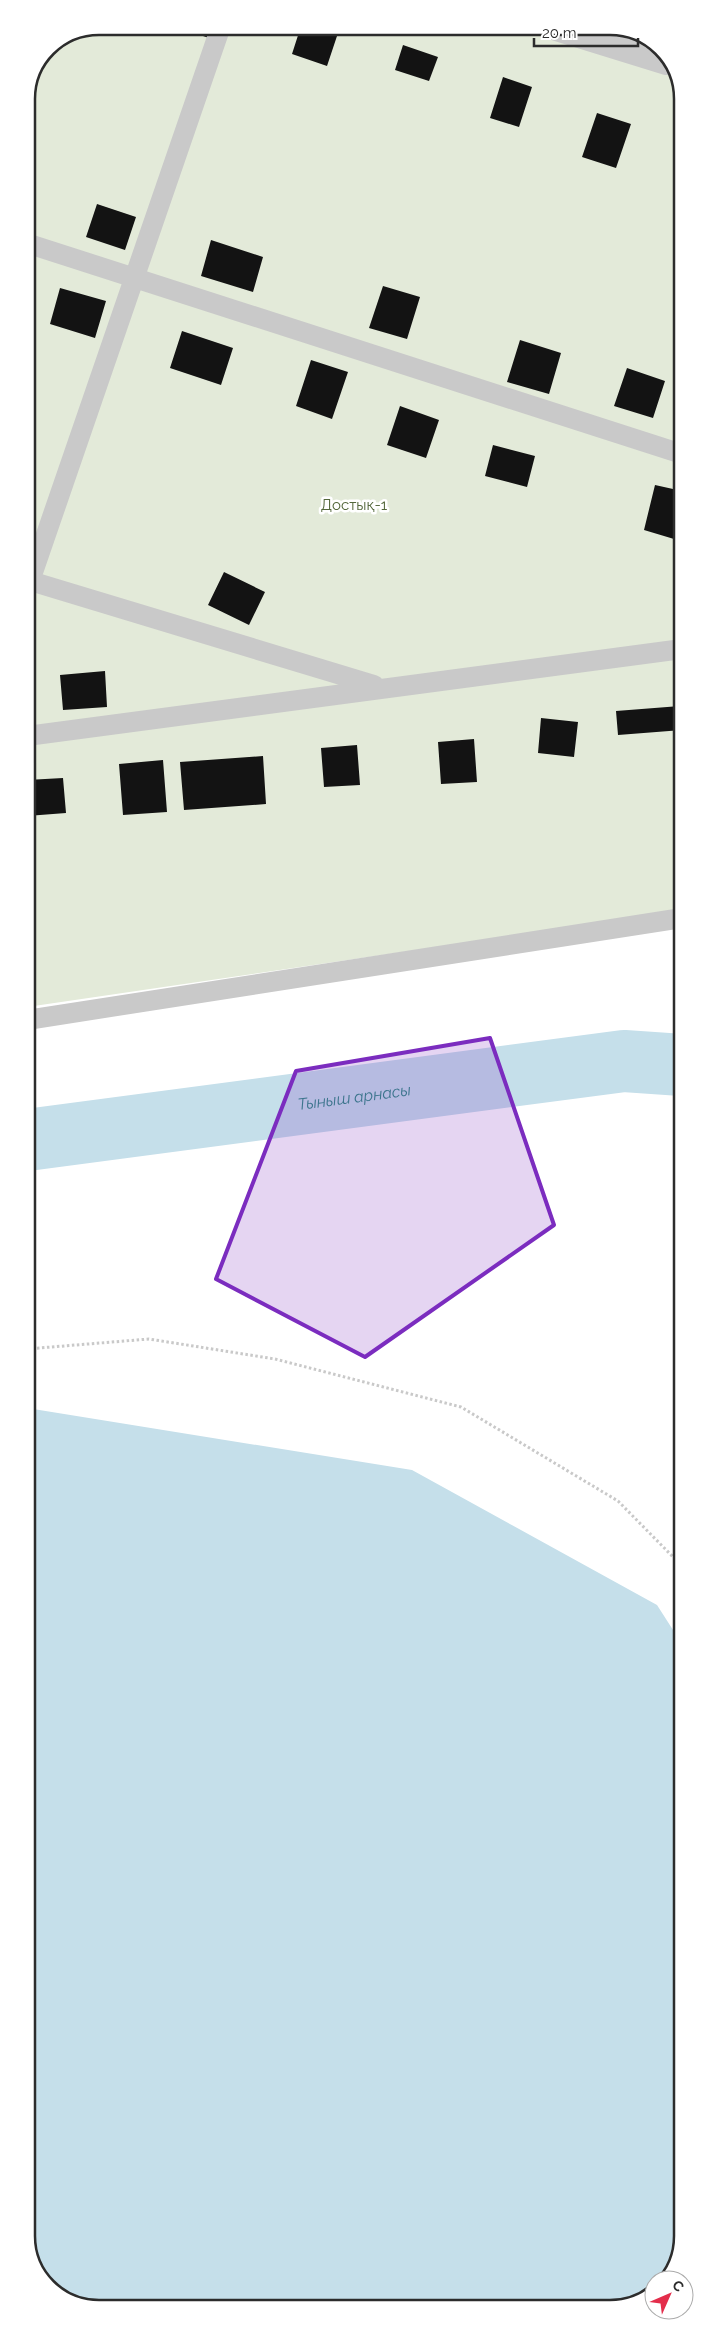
<svg xmlns="http://www.w3.org/2000/svg" width="709" height="2335" viewBox="0 0 709 2335" font-family="Raleway,sans-serif">
	<rect width="100%" height="100%" fill="#fff"/>
	<path fill="#e3ead9" d="M99,26L537,27L673,70L681,84L682,911L27,1007L26,99L48,47Z"/>
	<path fill="#c5dfea" d="M27,1408L412,1470L657,1605L682,1644L683,2236L668,2280H654V2289L625,2307L94,2309L51,2291L28,2251Z"/>
	<g fill="none" stroke-linecap="round" stroke-linejoin="round">
		<path stroke="#c5dfea" stroke-width="62" id="s1" d="M27,1140L624,1061L682,1065"/>
	</g>
	<path fill="#131313" d="M173,26H216L212,39Z
		M301,26L340,27L327,66L292,54Z
		M403,45L438,57L429,81L395,70Z
		M503,77L532,87L519,127L490,118Z
		M597,113L631,124L616,168L582,157Z
		M26,175L35,178L27,203H26Z
		M97,204L136,217L125,250L86,237Z
		M211,240L263,257L253,292L201,276Z
		M383,286L420,297L407,339L369,328Z
		M60,288L106,301L95,338L50,324Z
		M182,331L233,348L221,385L170,368Z
		M520,340L561,353L549,394L507,382Z
		M311,360L348,372L332,419L296,406Z
		M627,368L665,381L653,418L614,406Z
		M400,406L439,420L426,458L387,445Z
		M493,445L535,456L527,487L485,476Z
		M655,485L682,491V509L674,539L644,530Z
		M224,572L265,592L249,625L208,605Z
		M105,671L107,707L63,710L60,675Z
		M680,706L682,730L618,735L616,711Z
		M541,718L578,722L574,757L538,753Z
		M474,739L477,782L441,784L438,742Z
		M357,745L360,785L324,787L321,748Z
		M263,756L266,804L184,810L180,762Z
		M163,760L167,812L123,815L119,764Z
		M63,778L66,813L27,816V780Z"/>
	<g fill="none" stroke-linecap="round" stroke-linejoin="round">
		<path stroke="#c9c9c9" stroke-width="3" stroke-dasharray="2.5 2.5" stroke-linecap="butt" d="M27,1349L149,1339L275,1359L461,1407L618,1501L682,1566"/>
		<path stroke="#c9c9c9" stroke-width="20" d="M26,243L682,454
			M27,580L374,685
			M30,581L221,26
			M27,736L682,649
			M27,1020L682,918"/>
		<path stroke="#c9c9c9" stroke-width="28" d="M557,27L667,61"/>
	</g>
	<path fill="#7b2cbf" fill-opacity="0.2" stroke="#7b2cbf" stroke-width="4" stroke-linejoin="round" d="M490,1038L554,1225L365,1357L216,1279L296,1071Z"/>
	<g text-anchor="middle" stroke-width="5" stroke-linejoin="round" paint-order="stroke">
		<g font-size="15" fill="#53673a" stroke="#fff">
			<text x="354" y="510">Достық-1</text>
		</g>
		<g font-size="16" font-style="italic" fill="#3b748c" stroke="#fff">
			<text dy="6" stroke="none"><textPath href="#s1" startOffset="330">Тыныш арнасы</textPath></text>
		</g>
	</g>
	<path d="M0 0H709V2335H0ZM99 35H610A64 64 0 0 1 674 99V2236A64 64 0 0 1 610 2300H99A64 64 0 0 1 35 2236V99A64 64 0 0 1 99 35Z" fill="#fff" fill-rule="evenodd"/>
	<path fill="none" stroke="#2c2c2c" stroke-width="2.5" d="M99 35H610A64 64 0 0 1 674 99V2236A64 64 0 0 1 610 2300H99A64 64 0 0 1 35 2236V99A64 64 0 0 1 99 35Z"/>
	<g transform="translate(669 2295) rotate(45)"><circle r="24" fill="#ffffff" stroke="#ababab"/>
	<path d="M0-4L9 19L0 12L-9 19Z" fill="#e32d4b"/>
	<text y="-8" font-size="14" font-weight="bold" text-anchor="middle" fill="#2c2c2c">С</text>
	</g>
	<path d="M534 38v8h104v-8" fill="none" stroke="#2c2c2c" stroke-width="2.5"/>
	<text x="542" y="38" font-size="15" fill="#2c2c2c" stroke="#ffffff" stroke-width="4" paint-order="stroke">20 m</text>
</svg>
